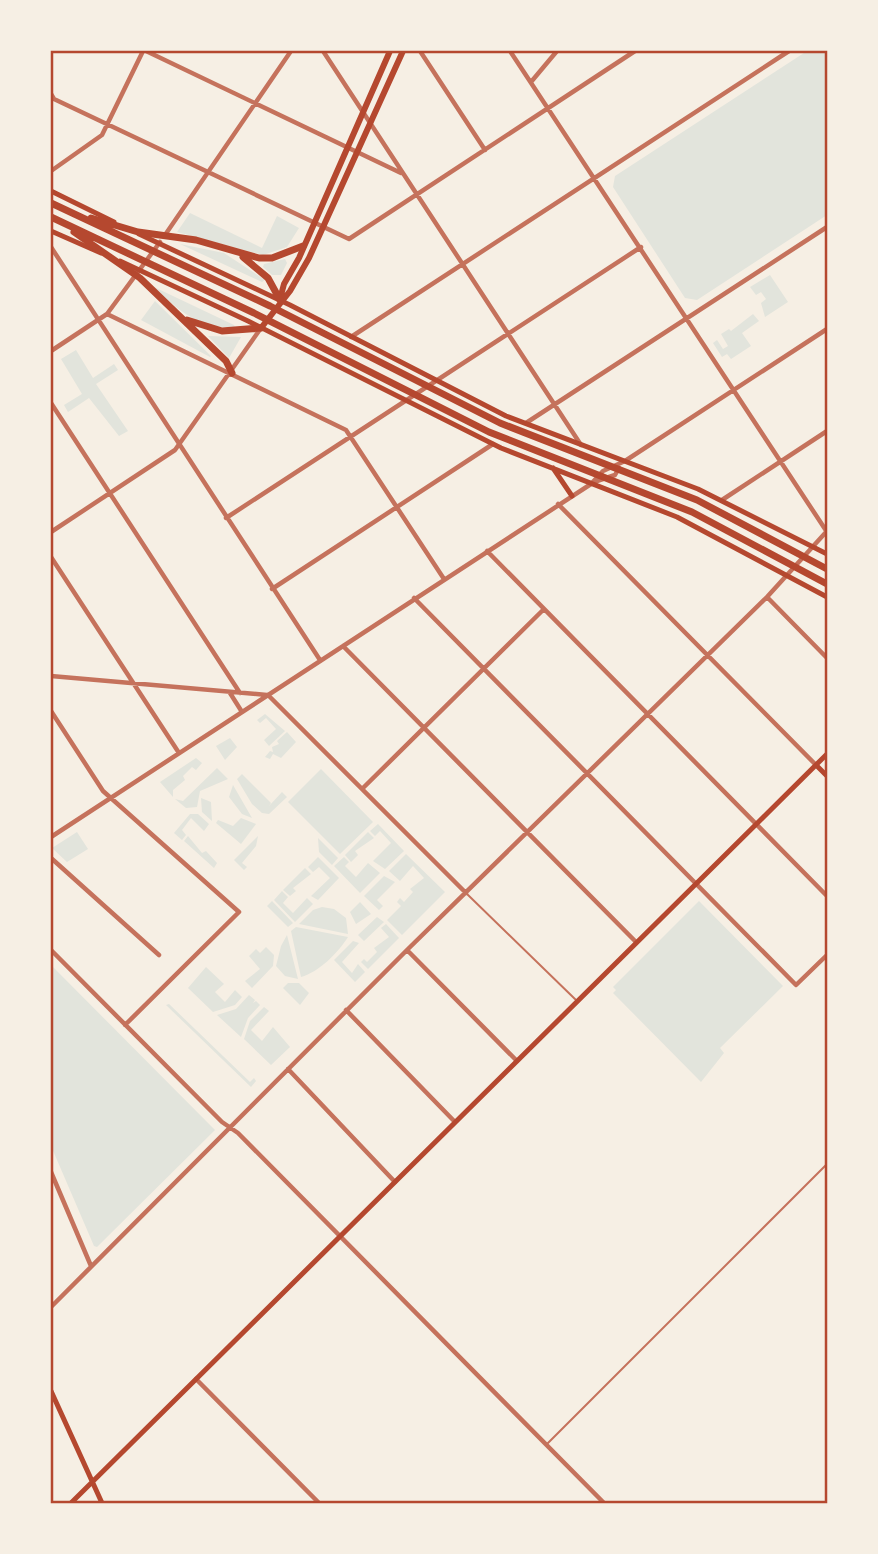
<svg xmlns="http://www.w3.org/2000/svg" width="878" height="1554" viewBox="0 0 878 1554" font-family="Rubik,sans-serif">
	<rect width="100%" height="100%" fill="#f6efe4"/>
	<path fill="#e2e4dc" d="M807,51H827V215L697,300L685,298L613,187L615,176Z
		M190,213L262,248L277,216L299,228L287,247L263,255L177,232Z
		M180,244L224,253L265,280L262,282Z
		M285,259L287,263L281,275H272L263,267L264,264Z
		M770,275L788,302L765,317L761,303L766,299L761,292L756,295L750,287Z
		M154,287L234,325L235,327C201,330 177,310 154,287Z
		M155,301L211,356L210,357L141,320Z
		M753,314L759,321L742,333L751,346L731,359L727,354L722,357L713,343L717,340L723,349L728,346L721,334L729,329L731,331Z
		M208,336L241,337L229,358Z
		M76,350L93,378L114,364L118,370L96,384L128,431L119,436L89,398L68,412L64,405L82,394L61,359Z
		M265,714L285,731L269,746L264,740L276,729L266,718L260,723L257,720Z
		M287,732L296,742L281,758L273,754L270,759L265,757L270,751L273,752L272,747L279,744L277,741Z
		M230,738L237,747L225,760L216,746Z
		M196,758L202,763L196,770L192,767L183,776L185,780L173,790V797L160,782Z
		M217,768L228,779L200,791L197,807L186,808L175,799L183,801Z
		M321,769L373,822L340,854L288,802Z
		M242,774L271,803L269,806L282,792L287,797L269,814L262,813L252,804L237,779Z
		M233,785L252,818L242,814L229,797Z
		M201,798L211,802L212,821L202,812Z
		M190,814H198L209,824L204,831L191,818L182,830L186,835L182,840L174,833Z
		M241,818L256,824L241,844L216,823L218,820L233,826Z
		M378,824L404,851L385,869L373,861L391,843L380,831L375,836L370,831Z
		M77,832L88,849L67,862L52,848Z
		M368,832L374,838L355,851L358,855L351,862L345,855Z
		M188,836L202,853L206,851L217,863L214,868L184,841Z
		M258,836L256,846L242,863L247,867L244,870L234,860Z
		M318,838L338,858L332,865L319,852Z
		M406,854L445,892L402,935L387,920L401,906L397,902L400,898L404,902L413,892L410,889L424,878L413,866L400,881L389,871Z
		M318,857L339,878L318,900L311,896L330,878L319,867L313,872L308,867Z
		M344,857L349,862L345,866L356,877L368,863L380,873L360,893L334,866Z
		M305,868L311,874L293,888L296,891L290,896L283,890Z
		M384,876L395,882L377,900L383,906L379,910L364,896Z
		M282,891L288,897L283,903L293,913L307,898L313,904L295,922L274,900Z
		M272,901L293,923L288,927L267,906Z
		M699,901L783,986L720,1048L724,1053L701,1082L613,993L616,990L613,987Z
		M360,902L371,914L356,924L350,912Z
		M322,907L334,909L346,918L348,934L299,924L313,910Z
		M377,917L384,922L364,941L358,935Z
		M386,924L399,938L368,969L361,962L364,959L367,962L377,952L374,948L389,937L381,928Z
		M296,927L348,937C338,953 319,972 301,977L291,931Z
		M287,935L298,979L285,976L276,966L281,946Z
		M353,941L359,943L342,962L352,973L358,964L365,972L355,982L334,960Z
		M266,947L274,955L273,966L252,988L245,981L260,969L249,956L256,949L260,953Z
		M51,965L215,1130L97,1247L94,1246L51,1146Z
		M206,967L224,984L215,992L225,1002L235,990L242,997L235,1005L213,1012L188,988Z
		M288,983H299L309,993L300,1005L283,988Z
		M249,995L255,1000L253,1003L256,1001L260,1005L248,1018L241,1037L217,1015L236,1009Z
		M169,1004L250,1082L254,1078L256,1081L251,1087L166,1005Z
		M264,1007L269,1011L251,1030L262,1041L273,1027L290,1047L271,1065L244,1039L250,1021Z"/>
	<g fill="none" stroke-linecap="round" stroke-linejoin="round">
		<path stroke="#c5725c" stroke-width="2" d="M467,894L576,1000
			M547,1444L827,1164"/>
		<path stroke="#c5725c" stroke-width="4.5" d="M146,51L401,173
			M323,51L581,445
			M420,51L485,150
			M510,51L827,532
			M531,82L557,51
			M51,94L54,99L349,239L635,51
			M51,171L102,135L143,51
			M165,235L291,51
			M51,247L320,660
			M107,314L346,430L444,579
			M351,337L789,51
			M51,351L107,314L160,242
			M51,403L240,693
			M526,423L827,227
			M591,483L615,475L619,468
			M722,500L827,431
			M558,504L816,765
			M226,518L641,247
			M51,532L175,450L261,328
			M487,551L827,896
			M51,557L179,753
			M272,589L493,444
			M767,597L827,658
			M414,598L796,985L827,955
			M343,646L636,942
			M51,676L267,695
			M230,693L242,712
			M268,695L466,893
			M51,711L103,791L239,912L125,1025
			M362,789L543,610
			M51,837L591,484L603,471L625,461L827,329
			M51,858L159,955
			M51,950L222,1122L238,1133L604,1503
			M407,950L517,1061
			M346,1010L455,1122
			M288,1069L395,1182
			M51,1172L91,1266
			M51,1307L407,950L767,597L827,531
			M196,1379L319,1503"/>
		<path stroke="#b5482f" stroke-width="5" d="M51,191L114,222
			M51,231L101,253
			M139,234L290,305L506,416L698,489L827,554
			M120,261L248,321L501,448L677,517L827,597
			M553,468L572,496
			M816,765L827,776
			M51,1391L102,1503
			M71,1503L827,754"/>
		<path stroke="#b5482f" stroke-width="6" d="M280,299L284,284L299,258L390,51
			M261,328L290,291L309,258L403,51"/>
		<path stroke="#b5482f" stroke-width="7" d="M51,203L270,306L500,423L697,500L827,569
			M51,217L254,313L489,432L692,512L827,584
			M91,218L138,232L196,240L259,258H272L303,246
			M74,232L140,278L226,361L232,373
			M243,257L268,278L280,300
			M187,320L222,331L261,328"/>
	</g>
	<rect width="878" height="1554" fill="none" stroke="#f6efe4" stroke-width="105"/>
	<rect x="52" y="52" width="774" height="1450" fill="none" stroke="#b5482f" stroke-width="2.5"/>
</svg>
